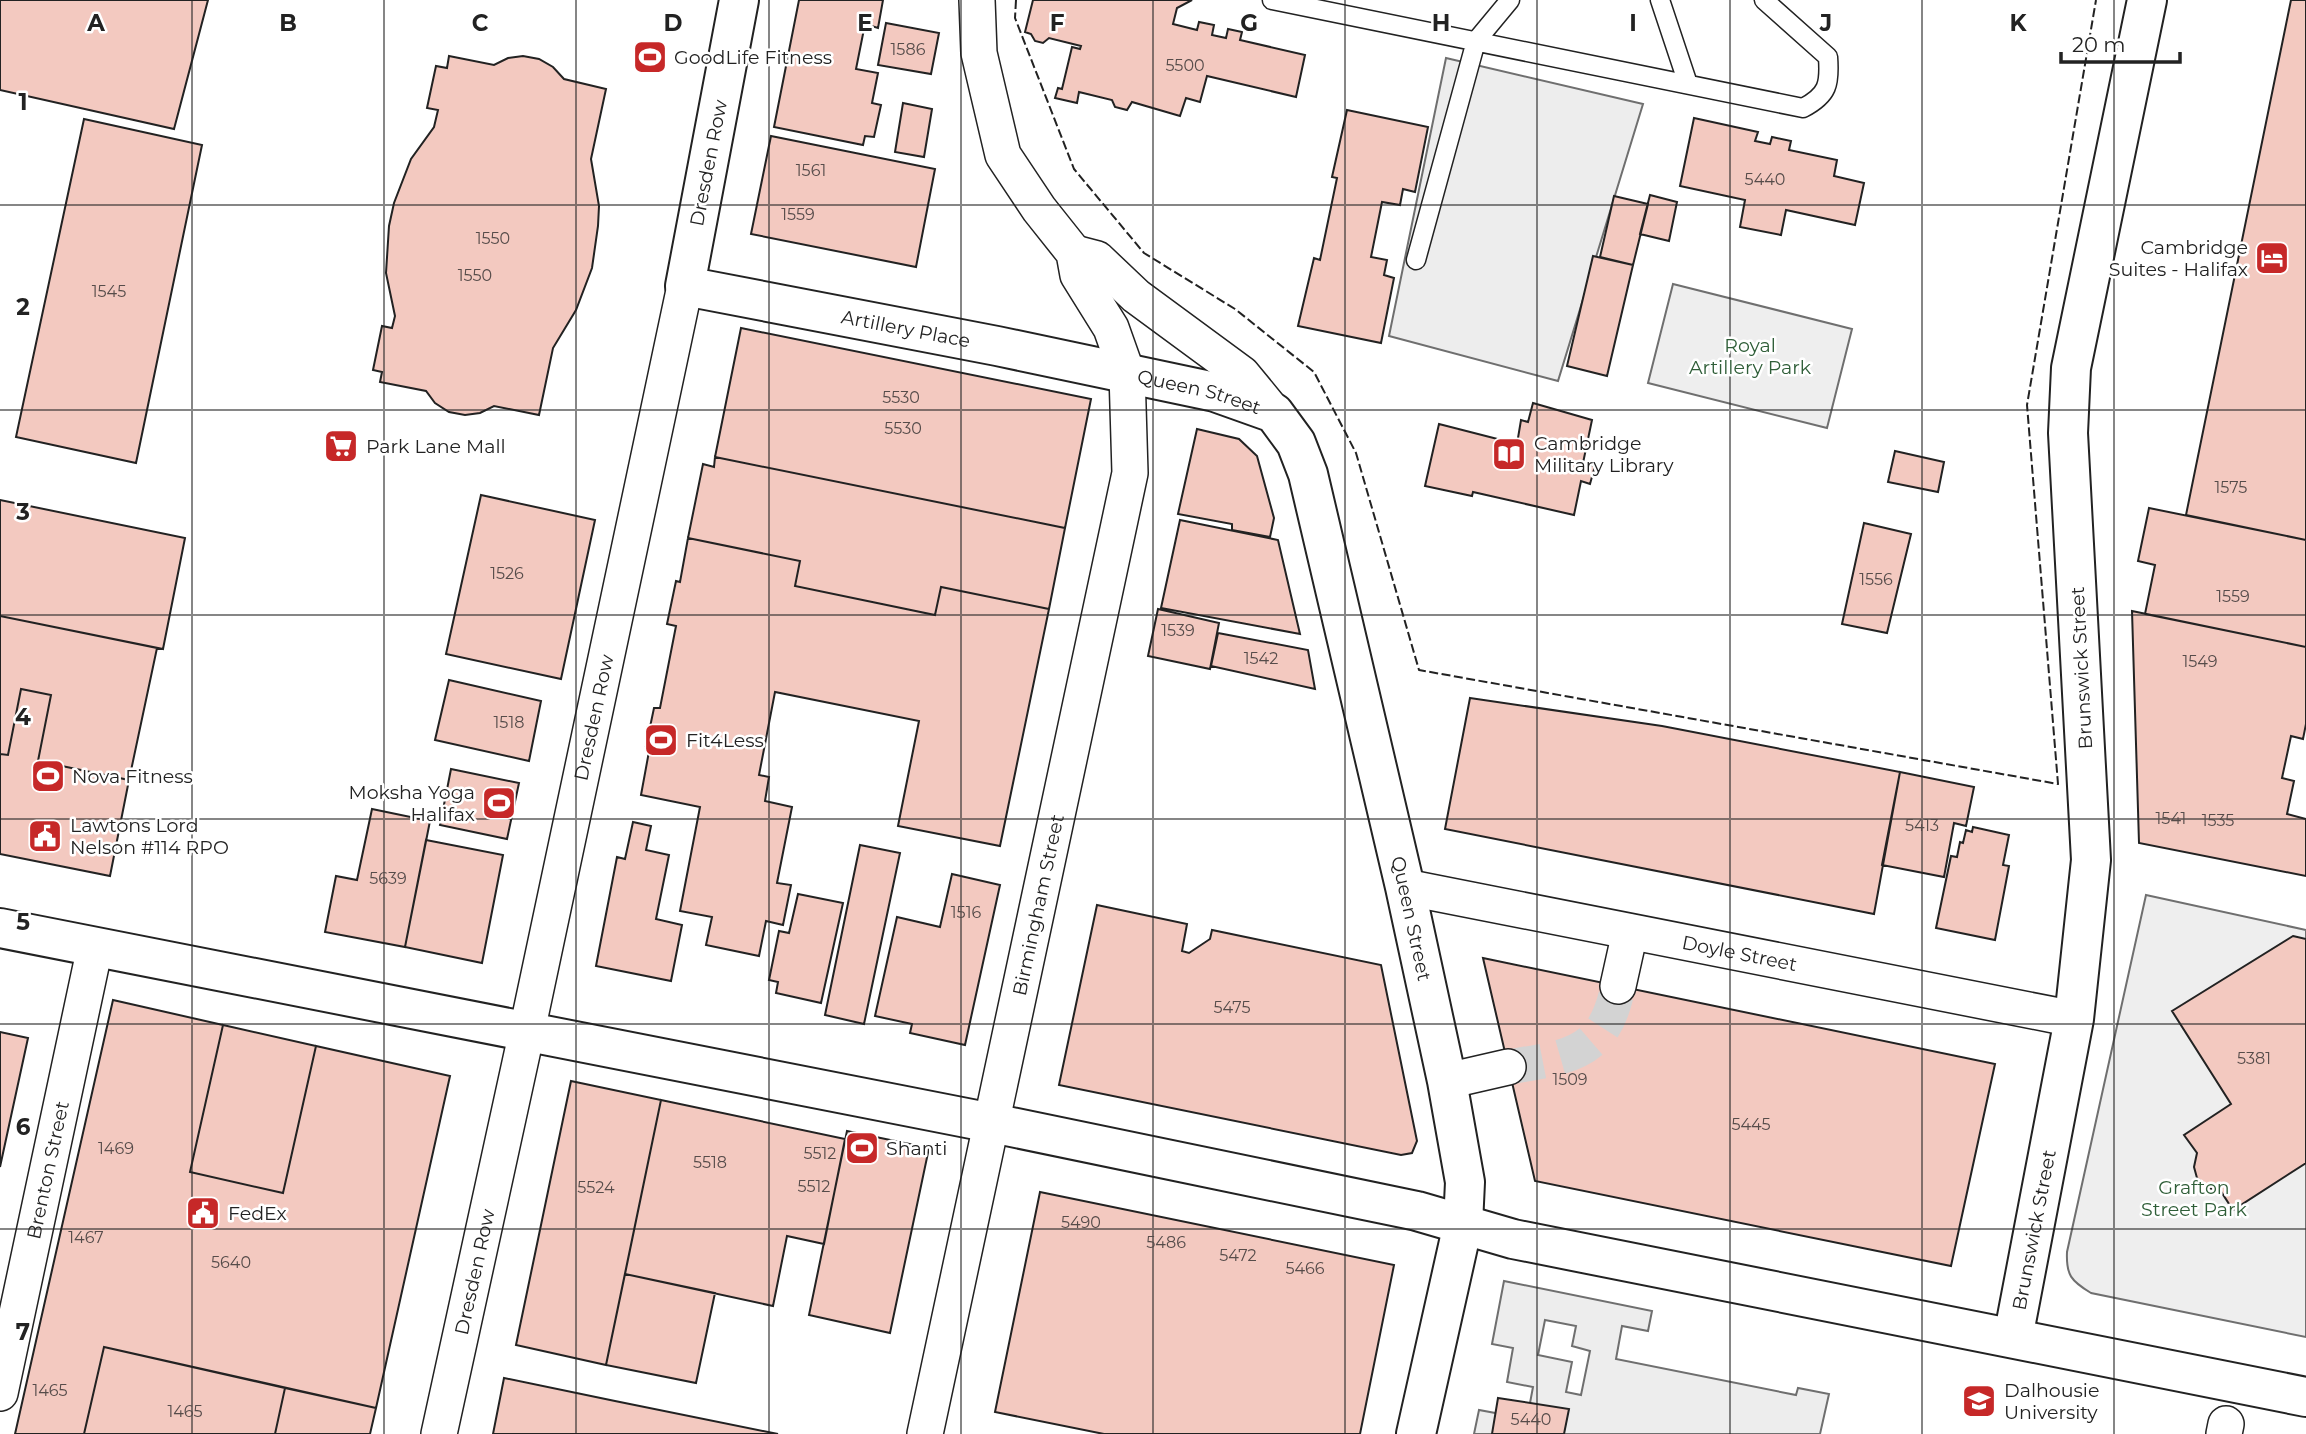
<svg xmlns="http://www.w3.org/2000/svg" width="2306" height="1434" viewBox="0 0 2306 1434" font-family="Montserrat,sans-serif">
	<rect width="100%" height="100%" fill="#fff"/>
	<path fill="#eee" stroke="#6f6f6f" stroke-width="2" d="M1673,284L1852,329L1827,428L1648,383Z
		M2146,895L2306,930V1337L2091,1293C2071,1281 2066,1275 2067,1252Z"/>
	<path fill="#ededed" stroke="#6f6f6f" stroke-width="2" fill-rule="evenodd" d="M1446,58L1643,104L1558,381L1389,336Z
		M1504,1281L1652,1311L1648,1331L1622,1326L1616,1359L1796,1395L1798,1388L1829,1394L1820,1434H1474L1479,1410L1527,1419L1533,1387L1507,1382L1513,1348L1492,1344ZM1545,1320L1576,1326L1572,1346L1590,1351L1581,1395L1566,1392L1572,1362L1538,1355Z"/>
	<path fill="#f3c9c0" stroke="#222" stroke-width="2" d="M0,0H208L174,129L0,90Z
		M799,0H883L878,28L865,24L856,69L878,73L872,103L881,105L874,137L865,136L863,145L774,127Z
		M1033,0H1192L1177,8L1173,24L1197,30L1199,22L1214,25L1212,35L1226,38L1228,29L1242,32L1240,40L1305,55L1296,97L1207,76L1200,102L1186,98L1180,116L1132,102L1127,110L1115,107L1112,100L1079,92L1077,103L1055,98L1058,88L1062,89L1072,47L1080,49L1081,46L1049,38L1043,43L1035,41L1031,34L1025,32Z
		M2291,0H2306V540L2186,515Z
		M886,23L939,33L931,74L878,65Z
		M449,56L494,65L508,58L523,56L539,59L553,67L564,79L606,89L591,159L599,206L598,226L592,268L576,310L553,348L539,415L494,406L480,413L465,415L449,412L435,403L426,391L380,382L382,372L373,370L382,326L392,328L395,316L386,273L389,226L394,203L411,159L434,127L438,110L427,108L436,66L447,68Z
		M903,103L932,109L924,157L895,152Z
		M1347,110L1428,127L1415,192L1403,189L1400,205L1382,202L1371,257L1387,260L1384,275L1394,278L1381,343L1298,326L1314,258L1320,260L1337,178L1332,177Z
		M1694,118L1758,132L1755,141L1770,144L1772,137L1791,141L1789,150L1837,160L1834,176L1864,183L1855,225L1786,210L1781,235L1740,227L1745,200L1680,186Z
		M84,119L202,145L136,463L16,437Z
		M771,136L935,169L916,267L751,234Z
		M1650,195L1677,202L1669,241L1640,234Z
		M1614,196L1648,204L1633,265L1600,257Z
		M1593,256L1633,265L1607,376L1567,366Z
		M741,328L1091,399L1065,528L715,457Z
		M1533,403L1592,420L1583,463L1595,466L1590,484L1581,481L1574,515L1473,492L1472,496L1425,486L1439,424L1517,444L1521,420L1528,422Z
		M1197,429L1239,439L1257,456L1274,518L1270,537L1232,530V524L1178,514Z
		M1895,451L1944,462L1938,492L1888,482Z
		M715,457L1065,528L1049,609L941,587L935,615L795,586L800,561L688,538L703,464L714,467Z
		M481,495L595,520L561,679L446,654Z
		M0,500L185,538L163,649L0,616Z
		M2149,508L2306,540V647L2145,614L2155,565L2138,561Z
		M1180,520L1278,540L1300,634L1161,608Z
		M1864,523L1911,534L1887,633L1842,624Z
		M688,538L800,561L795,586L935,615L941,587L1049,609L1000,846L898,826L919,721L775,692L759,775L769,777L765,801L792,807L777,883L791,885L783,925L766,921L759,956L706,945L712,917L680,911L700,807L641,795L650,746H646L654,708H660L676,626L667,624L676,581L680,582Z
		M1158,609L1219,623L1210,669L1148,656Z
		M2132,611L2306,647V724L2303,739L2291,736L2282,778L2294,781L2287,814L2306,819V876L2139,843Z
		M0,616L157,648L129,780L38,761L51,695L21,689L8,755L0,754Z
		M1218,633L1308,650L1315,689L1211,666Z
		M449,680L541,701L529,761L435,740Z
		M21,689L51,695L38,761L129,780L110,876L0,854V754L8,755Z
		M1470,698L1662,726L1900,772L1874,914L1445,829Z
		M451,769L519,783L507,839L440,825Z
		M1900,772L1974,787L1966,826L1954,823L1944,877L1882,865Z
		M372,809L430,821L405,947L325,932L336,876L357,880Z
		M633,822L651,826L646,850L669,855L656,919L682,925L671,981L596,966L617,857L625,859Z
		M1973,827L2009,835L2003,865L2009,866L1995,940L1936,928L1951,856L1957,857L1960,842L1963,843L1966,830L1972,832Z
		M426,840L503,855L482,963L405,947Z
		M860,845L900,853L864,1024L825,1015Z
		M952,874L1000,885L965,1045L910,1033L912,1024L875,1016L897,917L940,927Z
		M798,894L843,903L821,1003L776,993L778,982L769,980L779,931L789,933Z
		M1097,905L1187,924L1182,951L1189,953L1210,939L1212,930L1381,965L1417,1141L1412,1153L1401,1155L1059,1085Z
		M2293,936L2306,939V1163L2233,1210L2220,1190L2208,1188L2197,1178L2194,1167L2197,1153L2184,1135L2231,1104L2172,1011Z
		M1483,958L1995,1064L1951,1266L1535,1181Z
		M113,1000L223,1025L190,1172L283,1193L316,1046L450,1076L376,1408L104,1347L84,1434H15Z
		M223,1025L316,1046L283,1193L190,1172Z
		M0,1032L28,1038L0,1167Z
		M571,1081L661,1100L606,1365L516,1345Z
		M661,1100L845,1139L824,1244L787,1236L773,1306L625,1274Z
		M847,1131L929,1148L890,1333L809,1315Z
		M1040,1192L1394,1265L1360,1434H1104L995,1412Z
		M625,1274L715,1293L696,1383L606,1365Z
		M104,1347L285,1388L275,1434H84Z
		M504,1378L615,1401L778,1434H493Z
		M285,1388L376,1408L370,1434H275Z
		M1498,1398L1569,1409L1564,1434H1492Z"/>
	<g fill="none" stroke-linecap="round" stroke-linejoin="round">
		<path stroke="#d3d3d3" stroke-width="35" stroke-dasharray="35 18" stroke-linecap="butt" d="M1508,1067C1569,1057 1605,1055 1618,986"/>
		<g stroke="#222" stroke-width="21">
			<path id="lane" d="M1272,0L1803,108C1828,95 1830,84 1828,57L1764,0
				M1660,0L1688,84
				M1416,260L1476,41L1510,0"/>
		</g>
		<g stroke="#222" stroke-width="38">
			<g id="street">
				<path d="M1074,253L1097,259L1136,296L1242,374L1274,413"/>
				<path id="s1" d="M1405,887L2074,1019"/>
				<path d="M1618,986L1630,932"/>
				<path d="M1447,1081L1508,1067"/>
				<path id="s2" d="M0,1393L95,947"/>
				<path id="s3" d="M439,1434L527,1031L685,286"/>
				<path id="s4" d="M925,1434L1130,473L1127,373L1111,328L1078,275L1074,253L1039,209L1003,155L979,53L977,0"/>
				<path d="M2224,1434L2226,1424"/>
			</g>
		</g>
		<g stroke="#222" stroke-width="42">
			<g id="secondary">
				<path id="s5" d="M739,0L685,286L997,346L1215,392L1274,413L1296,443L1308,474L1405,887L1447,1081L1465,1182L1463,1224L1416,1434"/>
				<path d="M0,928L992,1123L1417,1211L1513,1239L2306,1397"/>
				<path id="s6" d="M2013,1338L2074,1019L2091,860L2068,433L2071,368L2147,0"/>
			</g>
		</g>
		<use href="#lane" stroke="#fff" stroke-width="18"/>
		<use href="#street" stroke="#fff" stroke-width="35"/>
		<use href="#secondary" stroke="#fff" stroke-width="38"/>
		<path stroke="#222" stroke-width="2" stroke-dasharray="9 3.5" stroke-linecap="butt" d="M1016,0L1015,18L1074,169L1144,253L1235,309L1314,372L1356,453L1419,670L2058,784L2027,405L2096,0"/>
	</g>
	<path fill="none" stroke="#222" stroke-width="2" stroke-opacity="0.55" d="M192,0V1434M384,0V1434M576,0V1434M769,0V1434M961,0V1434M1153,0V1434M1345,0V1434M1537,0V1434M1730,0V1434M1922,0V1434M2114,0V1434M0,205H2306M0,410H2306M0,615H2306M0,819H2306M0,1024H2306M0,1229H2306"/>
	<defs>
		<g id="stadium-square" transform="scale(1.75)"><rect x="-9" y="-9" width="18" height="18" rx="4" fill="#c62828" stroke="#fff"/><path d="M0-5a6.5 5 0 1 0 0 10a6.5 5 0 1 0 0-10ZM-3.5-1.8h7v3.6h-7Z" fill="#fff"/></g>
		<g id="hotel-square" transform="scale(1.75)"><rect x="-9" y="-9" width="18" height="18" rx="4" fill="#c62828" stroke="#fff"/><path d="M-6-4.5h1.5V1H6V5H4.5V3h-9V5H-6ZM-4 0a1.8 1.8 0 1 1 3.6 0ZM.5 0V-2.5h3Q6-2.5 6 0Z" fill="#fff"/></g>
		<g id="supermarket-square" transform="scale(1.75)"><rect x="-9" y="-9" width="18" height="18" rx="4" fill="#c62828" stroke="#fff"/><path d="M-6-5.5h2.5l.6 2H6L4.5 2H-2.5L-4.4-4H-6ZM-1.5 3.2a1.3 1.3 0 1 0 .1 0ZM3 3.2a1.3 1.3 0 1 0 .1 0Z" fill="#fff"/></g>
		<g id="library-square" transform="scale(1.75)"><rect x="-9" y="-9" width="18" height="18" rx="4" fill="#c62828" stroke="#fff"/><path d="M-6-4Q-3-5.5-.7-3.5V5Q-3 3-6 4ZM6-4Q3-5.5 .7-3.5V5Q3 3 6 4Z" fill="#fff"/></g>
		<g id="civic-square" transform="scale(1.75)"><rect x="-9" y="-9" width="18" height="18" rx="4" fill="#c62828" stroke="#fff"/><path d="M-.6-6.5H3V-4.5H.6V-3L4-1V1h2V6H-6V1h2V-1L-.6-3ZM-1.2 2.5V6h2.4V2.5Z" fill="#fff"/></g>
		<g id="university-square" transform="scale(1.75)"><rect x="-9" y="-9" width="18" height="18" rx="4" fill="#c62828" stroke="#fff"/><path d="M0-5L7-2L0 1L-7-2ZM-4 1L0 2.5L4 1V4Q0 6-4 4Z" fill="#fff"/></g>
	</defs>
	<g fill-rule="evenodd">
		<use href="#stadium-square" x="650" y="57"/>
		<use href="#hotel-square" x="2272" y="258"/>
		<use href="#supermarket-square" x="341" y="446"/>
		<use href="#library-square" x="1509" y="454"/>
		<use href="#stadium-square" x="661" y="740"/>
		<use href="#stadium-square" x="48" y="776"/>
		<use href="#stadium-square" x="499" y="803"/>
		<use href="#civic-square" x="45" y="836"/>
		<use href="#stadium-square" x="862" y="1148"/>
		<use href="#civic-square" x="203" y="1213"/>
		<use href="#university-square" x="1979" y="1401"/>
	</g>
	<g text-anchor="middle" stroke-width="5" stroke-linejoin="round" paint-order="stroke">
		<g font-size="16" fill="#564c4a">
			<text x="908" y="55">1586</text>
			<text x="1185" y="71">5500</text>
			<text x="811" y="176">1561</text>
			<text x="1765" y="185">5440</text>
			<text x="798" y="220">1559</text>
			<text x="493" y="244">1550</text>
			<text x="475" y="281">1550</text>
			<text x="109" y="297">1545</text>
			<text x="901" y="403">5530</text>
			<text x="903" y="434">5530</text>
			<text x="2231" y="493">1575</text>
			<text x="507" y="579">1526</text>
			<text x="1876" y="585">1556</text>
			<text x="2233" y="602">1559</text>
			<text x="1178" y="636">1539</text>
			<text x="1261" y="664">1542</text>
			<text x="2200" y="667">1549</text>
			<text x="509" y="728">1518</text>
			<text x="2171" y="824">1541</text>
			<text x="2218" y="826">1535</text>
			<text x="1922" y="831">5413</text>
			<text x="388" y="884">5639</text>
			<text x="966" y="918">1516</text>
			<text x="1232" y="1013">5475</text>
			<text x="2254" y="1064">5381</text>
			<text x="1570" y="1085">1509</text>
			<text x="1751" y="1130">5445</text>
			<text x="116" y="1154">1469</text>
			<text x="820" y="1159">5512</text>
			<text x="710" y="1168">5518</text>
			<text x="814" y="1192">5512</text>
			<text x="596" y="1193">5524</text>
			<text x="1081" y="1228">5490</text>
			<text x="86" y="1243">1467</text>
			<text x="1166" y="1248">5486</text>
			<text x="1238" y="1261">5472</text>
			<text x="231" y="1268">5640</text>
			<text x="1305" y="1274">5466</text>
			<text x="50" y="1396">1465</text>
			<text x="185" y="1417">1465</text>
			<text x="1531" y="1425">5440</text>
		</g>
		<g font-size="19" fill="#222" stroke="#fff" text-anchor="start">
			<text x="674" y="64">GoodLife Fitness</text>
			<text x="2248" y="254" text-anchor="end">Cambridge<tspan x="2248" dy="22">Suites - Halifax</tspan></text>
			<text x="1534" y="450">Cambridge<tspan x="1534" dy="22">Military Library</tspan></text>
			<text x="366" y="453">Park Lane Mall</text>
			<text x="686" y="747">Fit4Less</text>
			<text x="72" y="783">Nova Fitness</text>
			<text x="475" y="799" text-anchor="end">Moksha Yoga<tspan x="475" dy="22">Halifax</tspan></text>
			<text x="70" y="832">Lawtons Lord<tspan x="70" dy="22">Nelson #114 RPO</tspan></text>
			<text x="886" y="1155">Shanti</text>
			<text x="228" y="1220">FedEx</text>
			<text x="2004" y="1397">Dalhousie<tspan x="2004" dy="22">University</tspan></text>
		</g>
		<g font-size="19" fill="#222" stroke="#fff">
			<text transform="translate(708 163) rotate(-79)" y="7">Dresden Row</text>
			<text dy="7" stroke="none"><textPath href="#s5" startOffset="516">Artillery Place</textPath></text>
			<text dy="7" stroke="none"><textPath href="#s5" startOffset="816">Queen Street</textPath></text>
			<text transform="translate(2081 668) rotate(-93)" y="7">Brunswick Street</text>
			<text dy="7" stroke="none"><textPath href="#s3" startOffset="733">Dresden Row</textPath></text>
			<text dy="7" stroke="none"><textPath href="#s4" startOffset="541">Birmingham Street</textPath></text>
			<text dy="7" stroke="none"><textPath href="#s5" startOffset="1421">Queen Street</textPath></text>
			<text dy="7" stroke="none"><textPath href="#s1" startOffset="341">Doyle Street</textPath></text>
			<text dy="7" stroke="none"><textPath href="#s2" startOffset="228">Brenton Street</textPath></text>
			<text dy="7" stroke="none"><textPath href="#s6" startOffset="110">Brunswick Street</textPath></text>
			<text dy="7" stroke="none"><textPath href="#s3" startOffset="166">Dresden Row</textPath></text>
		</g>
		<g font-size="19" fill="#2f5e38" stroke="#fff">
			<text x="1750" y="352">Royal<tspan x="1750" dy="22">Artillery Park</tspan></text>
			<text x="2194" y="1194">Grafton<tspan x="2194" dy="22">Street Park</tspan></text>
		</g>
	</g>
	<g font-size="23" text-anchor="middle" font-weight="bold" fill="#222" stroke="#fff" stroke-width="5" stroke-linejoin="round" paint-order="stroke">
		<text x="96" y="31">A</text>
		<text x="288" y="31">B</text>
		<text x="480" y="31">C</text>
		<text x="673" y="31">D</text>
		<text x="865" y="31">E</text>
		<text x="1057" y="31">F</text>
		<text x="1249" y="31">G</text>
		<text x="1441" y="31">H</text>
		<text x="1633" y="31">I</text>
		<text x="1826" y="31">J</text>
		<text x="2018" y="31">K</text>
		<text x="23" y="110">1</text>
		<text x="23" y="315">2</text>
		<text x="23" y="520">3</text>
		<text x="23" y="725">4</text>
		<text x="23" y="930">5</text>
		<text x="23" y="1135">6</text>
		<text x="23" y="1340">7</text>
	</g>
	<path d="M2061 52v10h119v-10" fill="none" stroke="#222222" stroke-width="3.5"/>
	<text x="2072" y="52" font-size="21" fill="#222222" stroke="#ffffff" stroke-width="5" paint-order="stroke">20 m</text>
</svg>
